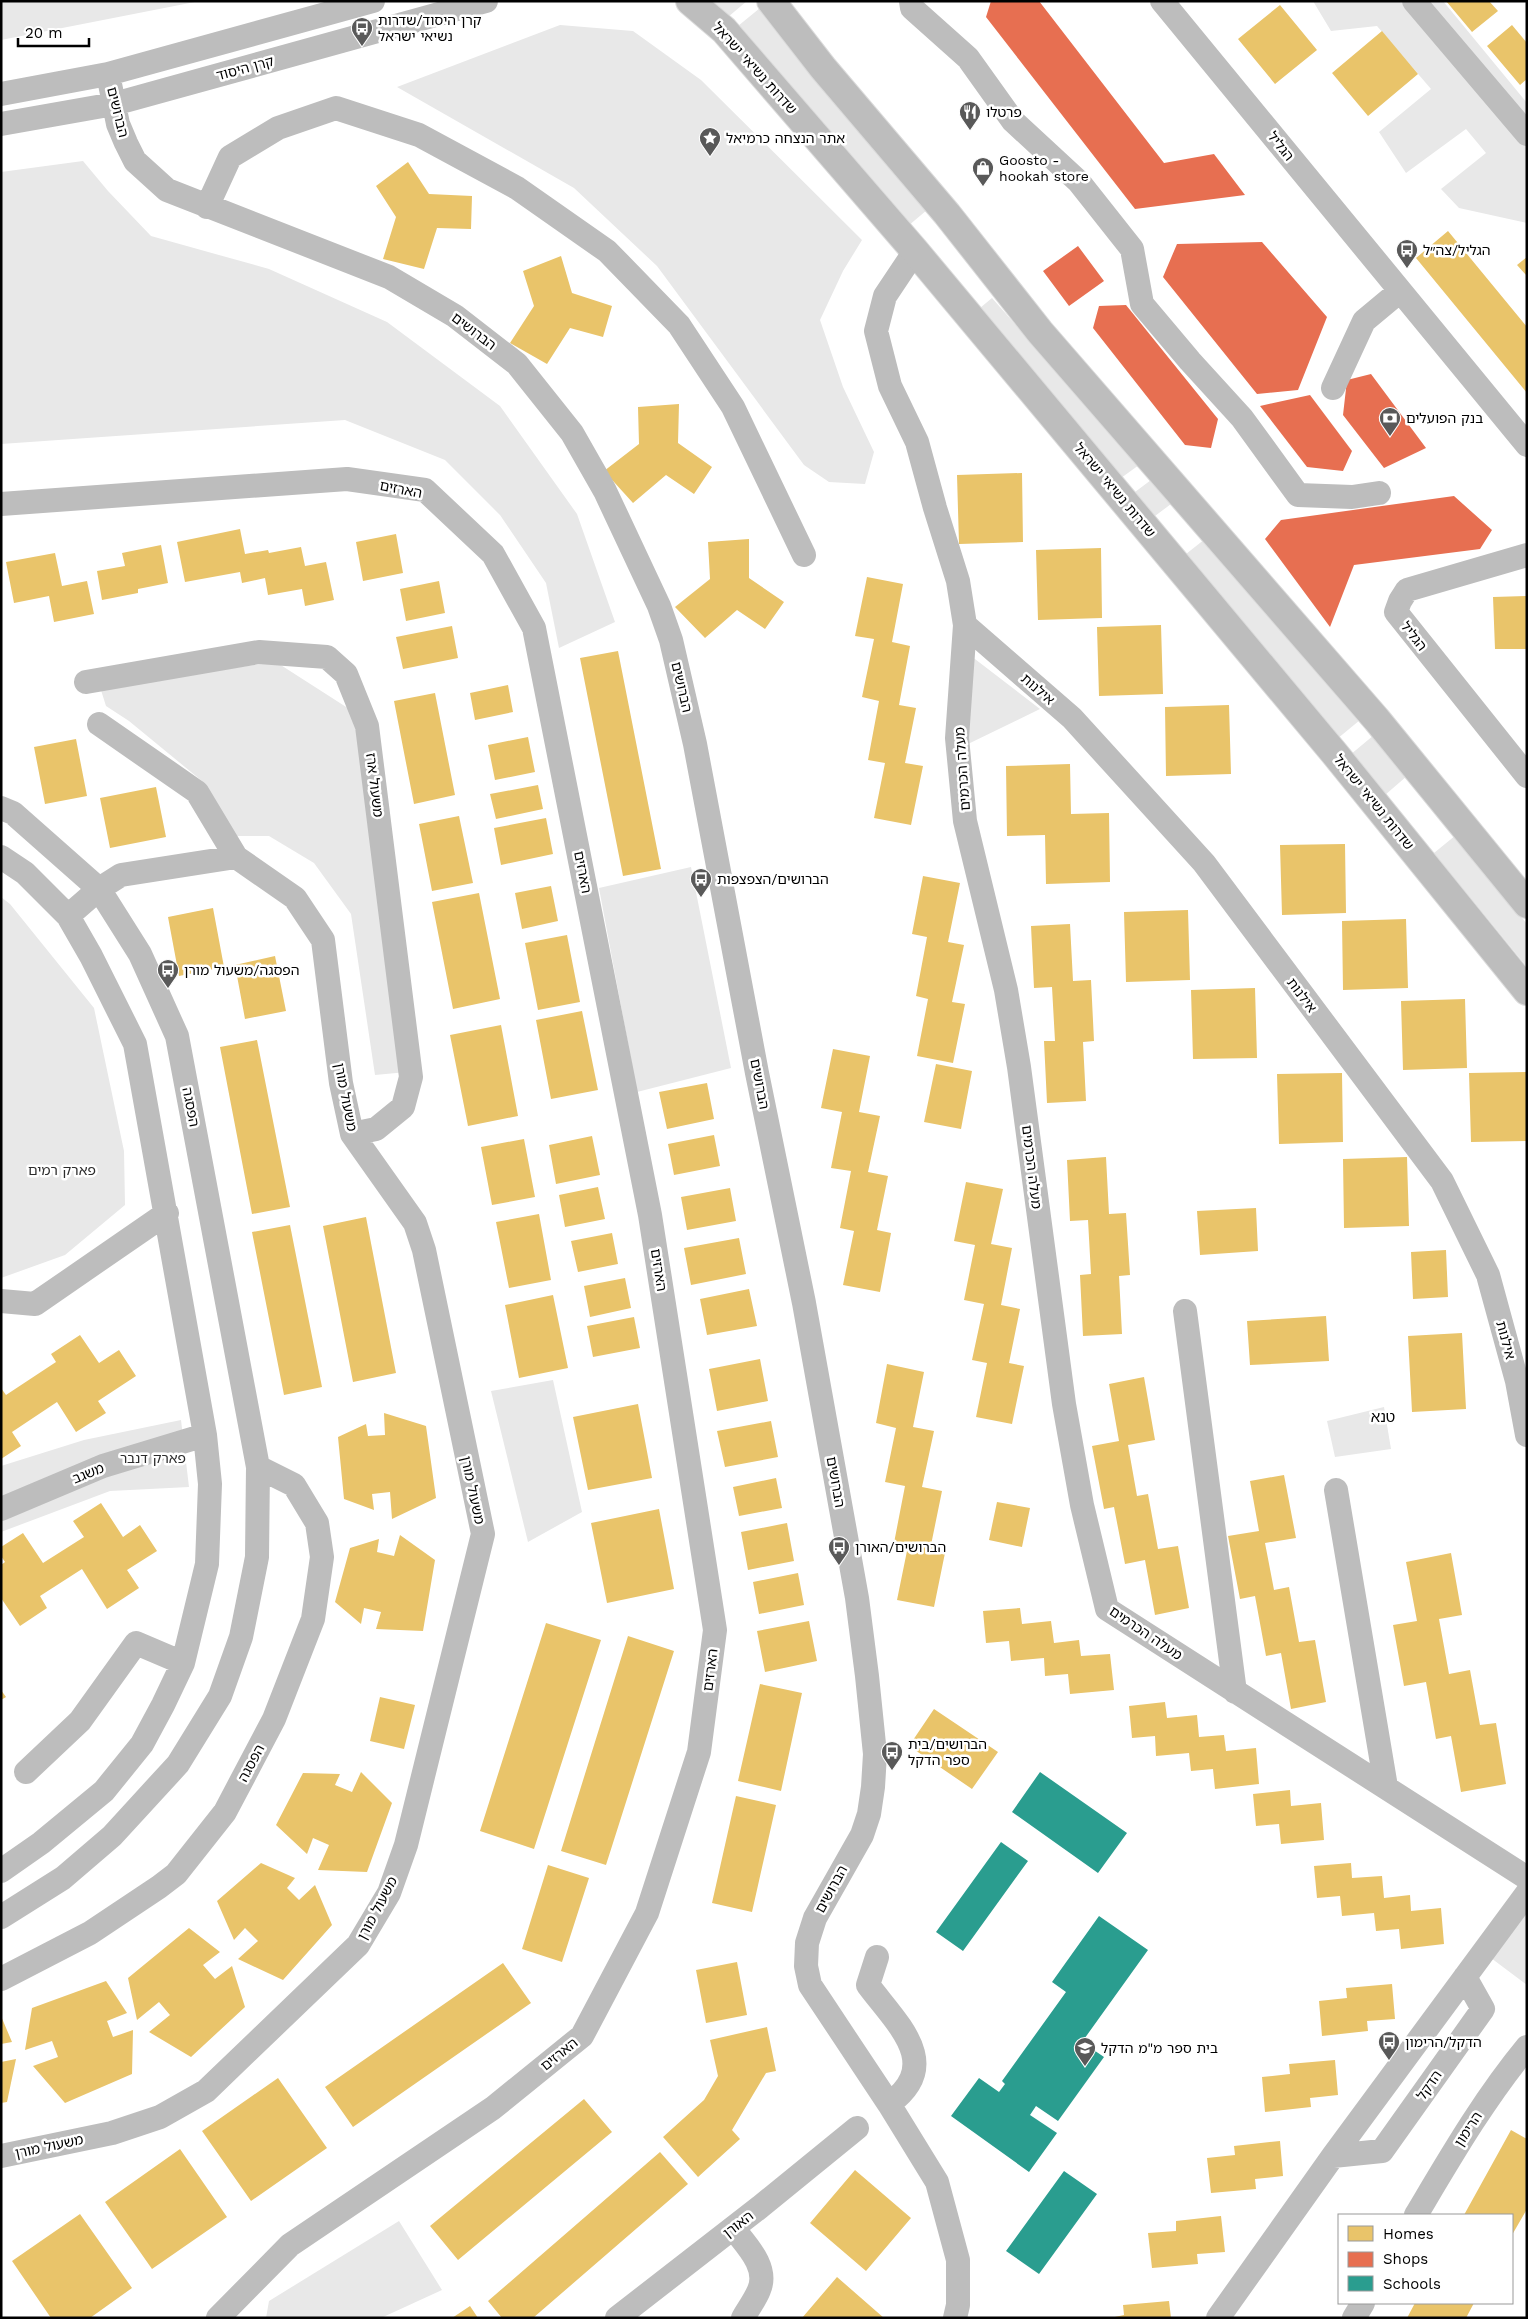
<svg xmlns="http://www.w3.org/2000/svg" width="1528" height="2319" viewBox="0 0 1528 2319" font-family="'Work Sans','Noto Sans Hebrew',sans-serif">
	<rect width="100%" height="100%" fill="#fff"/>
	<path fill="#e8e8e8" d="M1,1H200L1,40Z
		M716,1H747L728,17L713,3Z
		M1313,1H1443L1527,103V223L1459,208L1441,189L1486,153L1466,129L1406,173L1379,132L1431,89L1377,26L1331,31Z
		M760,8L927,210L908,226L801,97L738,26Z
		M560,25L633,31L701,80L862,240L843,271L820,320L843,387L874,452L865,484L829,482L804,465L657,266L574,188L397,87Z
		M83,161L108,191L151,236L269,269L387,322L500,406L577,514L615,622L559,648L546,583L500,515L445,460L345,420L1,444V172Z
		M992,298L1139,465L1121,478L980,308Z
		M1155,477L1175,501L1155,516L1135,492Z
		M1205,539L1360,720L1337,739L1186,554Z
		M971,656L1040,709L968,744Z
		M276,662L354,712L407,1072L375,1075L351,914L314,863L269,836H216L202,781L129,721L106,706L100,687Z
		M1374,735L1407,776L1385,795L1350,755Z
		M1456,835L1527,924V967L1434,853Z
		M691,867L731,1068L637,1092L599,888Z
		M1,897L10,904L94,1008L124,1151L125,1205L65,1255L1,1278Z
		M553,1380L582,1512L528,1542L491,1391Z
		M1384,1407L1391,1449L1335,1457L1327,1421Z
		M181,1420L189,1487L110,1491L1,1532V1466L84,1440Z
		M1527,1911V1985L1491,1958Z
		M399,2221L442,2290L381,2318H266L269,2301Z"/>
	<path fill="#e9c46a" d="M1446,1H1489L1498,11L1472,32Z
		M1280,5L1317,50L1275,84L1238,39Z
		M1512,25L1527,43V79L1520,85L1487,46Z
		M1382,31L1418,74L1368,116L1332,73Z
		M408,162L429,194L472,196L471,229L437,228L424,269L383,259L396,217L376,186Z
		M1448,231L1527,327V393L1416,258Z
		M561,256L572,293L612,306L603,337L570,328L547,364L510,343L534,306L523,271Z
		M1527,257V276L1517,265Z
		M679,404L678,443L712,467L694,494L666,475L633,503L604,471L639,444L638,407Z
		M1022,473L1023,542L959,544L957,475Z
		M240,529L245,554L268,550L269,553L301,547L305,566L326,562L334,600L305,606L302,589L268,595L265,578L242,583L240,572L185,582L177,542Z
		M396,534L403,573L363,581L356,542Z
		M749,539V578L784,602L765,629L737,610L705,638L675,607L710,579L708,542Z
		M161,545L168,583L138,589V593L102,600L97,571L125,566L122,553Z
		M1101,548L1102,618L1038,620L1036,550Z
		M55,553L62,586L87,581L94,614L54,622L49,596L14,603L6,562Z
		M867,577L903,584L892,642L910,646L899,705L916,708L905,763L923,766L911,825L874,818L885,763L868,760L879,701L862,697L874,639L855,636Z
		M439,581L445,613L406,621L400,589Z
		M1527,596V649H1495L1493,597Z
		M1161,625L1163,694L1099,696L1097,627Z
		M452,626L458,658L403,669L396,637Z
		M618,651L661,869L623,876L580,658Z
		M508,685L513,712L475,720L470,693Z
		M435,693L455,795L414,804L394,701Z
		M1229,705L1231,774L1166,776L1165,707Z
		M528,737L535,772L495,780L488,745Z
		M76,739L87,796L45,804L34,747Z
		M1070,764L1071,814L1109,813L1110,882L1046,884L1045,835L1007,836L1006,766Z
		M538,785L543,809L496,819L490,794Z
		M156,787L166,837L110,848L100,798Z
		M459,816L473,883L432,891L419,824Z
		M546,818L553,854L501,865L494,828Z
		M1345,844L1346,913L1282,915L1280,845Z
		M923,876L960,883L948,942L964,945L952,1002L965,1004L953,1063L917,1056L928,999L916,996L927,937L912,934Z
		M551,886L558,921L522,929L515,893Z
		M479,893L500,999L453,1009L432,902Z
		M213,908L224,967L179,976L168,917Z
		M1188,910L1190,980L1126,982L1124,912Z
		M1406,919L1408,988L1343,990L1342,921Z
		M1070,924L1073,981L1091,980L1094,1041L1083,1042L1086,1101L1047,1103L1044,1041H1055L1052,987L1034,988L1031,926Z
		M567,935L580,1002L538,1010L525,943Z
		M275,956L286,1011L245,1019L235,965Z
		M1255,988L1257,1058L1193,1059L1191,990Z
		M1465,999L1467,1068L1403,1070L1401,1001Z
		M582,1011L598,1090L551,1099L536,1020Z
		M501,1025L518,1116L468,1126L450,1035Z
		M257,1040L290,1207L252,1214L220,1047Z
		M833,1049L870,1056L859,1112L880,1116L868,1172L888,1176L877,1230L891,1233L880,1292L843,1285L854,1231L840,1228L851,1171L831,1168L842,1112L821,1108Z
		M936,1064L972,1071L961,1129L924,1122Z
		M1527,1072V1141L1471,1142L1469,1073Z
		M1342,1073L1343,1142L1279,1144L1277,1074Z
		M707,1083L714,1119L667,1129L659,1092Z
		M714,1135L720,1166L674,1175L668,1144Z
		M592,1136L600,1175L556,1184L549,1145Z
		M524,1139L535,1197L492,1205L481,1147Z
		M1106,1157L1109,1214L1126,1213L1130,1275L1119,1276L1122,1334L1083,1336L1080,1275L1091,1274L1088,1220L1070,1221L1067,1160Z
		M1407,1157L1409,1226L1344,1228L1343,1159Z
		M966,1182L1003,1189L991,1244L1012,1248L1001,1305L1020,1309L1009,1363L1024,1366L1012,1424L976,1417L987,1363L972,1360L984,1304L964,1300L975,1245L954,1241Z
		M598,1187L605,1219L565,1227L559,1195Z
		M730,1188L736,1221L687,1230L681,1197Z
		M1256,1208L1258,1251L1200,1255L1197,1211Z
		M539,1214L551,1280L509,1288L496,1222Z
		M366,1217L396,1373L353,1382L323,1226Z
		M290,1225L322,1387L284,1395L252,1232Z
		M612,1233L618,1264L578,1272L571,1241Z
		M739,1238L746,1274L691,1285L684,1248Z
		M1446,1250L1448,1297L1413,1299L1411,1252Z
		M625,1278L631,1308L590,1317L584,1286Z
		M749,1289L757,1326L707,1335L700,1299Z
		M553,1295L568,1368L519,1378L505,1305Z
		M1326,1316L1329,1361L1250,1365L1247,1321Z
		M634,1317L640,1348L593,1357L587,1326Z
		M1462,1333L1466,1409L1412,1412L1408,1336Z
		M80,1335L99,1363L119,1350L136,1376L98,1401L106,1413L76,1432L57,1402L12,1432L21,1446L1,1459V1388L6,1395L56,1362L51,1354Z
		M760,1359L768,1401L717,1411L709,1369Z
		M887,1364L924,1372L913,1427L934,1431L922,1487L942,1491L931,1545L946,1548L934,1607L897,1600L908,1546L894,1543L905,1486L885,1482L896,1428L876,1423Z
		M1144,1377L1155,1440L1128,1445L1137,1496L1148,1494L1158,1549L1178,1546L1189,1608L1155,1615L1145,1560L1125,1564L1114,1507L1104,1509L1092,1446L1119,1441L1109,1384Z
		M638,1404L652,1478L588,1490L573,1417Z
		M384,1413L426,1426L436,1498L392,1519L390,1492L372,1494L374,1510L344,1499L338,1437L366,1424L368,1436L385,1435Z
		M771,1421L778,1457L725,1467L717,1431Z
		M1284,1475L1296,1538L1265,1543L1274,1590L1289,1587L1299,1642L1315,1640L1326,1702L1291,1709L1281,1653L1266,1656L1255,1596L1240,1599L1228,1536L1259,1531L1250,1481Z
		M776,1478L782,1508L739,1516L733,1487Z
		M997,1502L1030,1508L1022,1547L989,1540Z
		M101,1503L123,1537L140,1525L157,1551L127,1570L139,1588L107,1609L82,1569L40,1596L47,1608L20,1626L1,1598V1565L5,1562L1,1556V1547L23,1533L43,1563L84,1537L73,1521Z
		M659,1509L674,1589L607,1603L591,1523Z
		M787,1523L794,1561L748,1570L741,1532Z
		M400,1535L435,1560L423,1631L376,1629L381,1612L364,1608L361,1624L335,1602L350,1548L379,1539L377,1552L394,1556Z
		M1451,1553L1462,1615L1439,1619L1449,1674L1470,1670L1480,1725L1496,1723L1506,1784L1461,1792L1451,1736L1436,1739L1426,1682L1404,1686L1393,1625L1417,1621L1406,1562Z
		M798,1573L804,1605L759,1614L753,1582Z
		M1020,1608L1022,1624L1051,1621L1054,1643L1079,1640L1081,1656L1110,1654L1114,1690L1070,1694L1068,1674L1045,1676L1044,1658L1011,1661L1009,1641L986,1643L983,1611Z
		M809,1621L817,1661L765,1672L757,1631Z
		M546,1623L601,1640L534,1849L480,1831Z
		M628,1636L674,1651L606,1865L561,1851Z
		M760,1684L802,1693L781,1791L738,1781Z
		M1,1690L6,1697L1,1700Z
		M380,1697L415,1705L404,1749L370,1741Z
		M1165,1702L1167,1718L1197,1715L1199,1737L1224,1735L1226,1751L1256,1748L1259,1784L1215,1789L1213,1769L1191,1771L1189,1753L1156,1756L1155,1736L1132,1738L1129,1706Z
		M934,1709L998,1752L972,1789L909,1746Z
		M361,1772L392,1803L367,1872L318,1870L329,1845L313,1838L307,1854L276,1825L303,1773L340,1774L335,1785L352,1792Z
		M1290,1790L1291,1806L1321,1803L1324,1840L1281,1844L1279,1824L1256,1826L1253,1794Z
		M736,1796L776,1805L752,1912L712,1903Z
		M261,1863L295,1878L287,1888L299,1900L315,1885L332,1925L283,1980L238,1959L258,1941L245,1928L234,1940L217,1901Z
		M1351,1863L1352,1878L1382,1876L1384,1898L1410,1895L1411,1911L1441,1908L1444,1944L1401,1949L1399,1929L1376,1931L1374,1913L1342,1916L1340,1896L1317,1898L1314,1866Z
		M548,1865L589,1878L562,1962L522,1949Z
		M189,1928L220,1952L203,1965L215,1979L232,1966L245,2007L191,2057L149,2032L170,2015L159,2002L137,2020L128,1978Z
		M737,1962L747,2015L706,2023L696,1970Z
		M503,1963L531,2003L353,2127L325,2087Z
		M106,1981L127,2013L107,2021L113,2037L133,2030L132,2074L65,2103L33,2066L58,2057L52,2041L25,2050L32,2008Z
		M1392,1984L1395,2019L1367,2021L1368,2031L1322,2036L1319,2001L1347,1998L1346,1988Z
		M1,2016L12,2042L1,2044Z
		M767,2027L776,2071L766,2073L732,2130L740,2139L698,2177L663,2137L704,2100L718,2076L710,2040Z
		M16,2059L7,2102L1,2103V2062Z
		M1335,2060L1338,2095L1310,2098L1311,2107L1265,2112L1262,2077L1290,2074L1289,2064Z
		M278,2078L327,2148L251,2201L202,2131Z
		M584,2099L612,2132L458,2260L430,2226Z
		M1511,2130L1527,2139V2209L1512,2235V2215H1464Z
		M1280,2141L1283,2176L1255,2179L1256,2189L1211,2193L1207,2158L1235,2155L1234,2146Z
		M180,2149L227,2217L152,2269L105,2202Z
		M660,2152L688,2184L533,2318H502L488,2301Z
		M855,2170L911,2218L866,2271L810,2223Z
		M80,2214L132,2288L90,2318H51L12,2261Z
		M1221,2216L1225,2252L1197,2254L1198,2264L1152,2268L1148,2233L1176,2231V2221Z
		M837,2277L884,2318H802Z
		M1169,2301L1171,2318H1110L1124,2315L1123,2305Z
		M1415,2303H1474L1466,2318H1407Z
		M470,2306L478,2318H452Z"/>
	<path fill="#e76f51" d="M991,1H1039L1164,163L1214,154L1245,195L1135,209L986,17Z
		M1262,242L1327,317L1298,390L1257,394L1163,277L1177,244Z
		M1078,246L1104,281L1069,306L1043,271Z
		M1126,305L1218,419L1211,448L1185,445L1093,328L1099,306Z
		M1371,374L1426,448L1384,468L1343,415L1347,380Z
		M1310,395L1352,451L1343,471L1307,467L1260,406Z
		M1454,496L1492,530L1480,549L1354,565L1330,627L1265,539L1281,520Z"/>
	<path fill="#2a9d8f" d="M1040,1772L1127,1833L1098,1873L1012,1812Z
		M1001,1842L1028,1861L963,1951L936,1932Z
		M1099,1916L1148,1950L1082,2042L1104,2057L1058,2121L1036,2106L1030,2115L1057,2133L1029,2172L951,2116L979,2078L999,2092L1005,2084L1002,2081L1066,1992L1052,1982Z
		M1064,2171L1097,2194L1039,2274L1006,2251Z"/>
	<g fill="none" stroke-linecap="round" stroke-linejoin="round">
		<g stroke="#dbdbdb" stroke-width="30">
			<path id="major" d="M690,1L724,30L915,251L1335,754L1527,991
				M771,1L823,68L947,214L1040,332L1377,720L1527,904"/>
		</g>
		<path stroke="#bdbdbd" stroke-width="24" d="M911,1L912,8L968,58L1013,121L1079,182L1132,249L1142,304L1190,361L1242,418L1298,495L1352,497L1379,493
			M1162,1L1527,445
			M1414,1L1527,134
			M108,74L118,124L126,143L135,161L167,190L389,277L455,316L517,364L572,433L605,491L659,606L671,640L695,744L757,1073L804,1303L857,1598L867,1676L875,1754L873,1787L869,1814L862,1835L815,1918L807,1943L806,1966L810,1985L889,2104L937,2182L958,2260V2305L955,2318
			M1,94L108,74L373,1
			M1,124L114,104L486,1
			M207,207L230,157L278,128L336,108L419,135L517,188L607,251L679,325L733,407L804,555
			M915,251L885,296L876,331L890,386L917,442L935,508L958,581L965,625L957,738L965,821L1006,990L1019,1067L1064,1404L1082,1505L1107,1609L1527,1878
			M1333,388L1364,321L1400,291
			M1,504L347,479L425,490L493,554L534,628L650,1215L715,1630L699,1752L647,1913L582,2036L493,2108L290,2245L218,2318
			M1527,555L1407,590L1400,601L1396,612L1527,776
			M965,625L1072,718L1204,863L1442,1181L1488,1275L1517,1381L1527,1435
			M86,682L259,652L327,657L346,674L367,726L411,1077L403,1107L376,1129L352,1134
			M99,724L197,792L236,857
			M1,808L13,813L99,889L140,954L177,1036L258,1467L257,1557L241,1637L220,1696L178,1764L112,1836L63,1878L1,1917
			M1,857L25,873L68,916L91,956L135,1044L205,1435L210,1484L207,1564L183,1663L163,1705L142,1744L104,1791L41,1843L1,1871
			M1,1301L35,1304L167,1213
			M1185,1311L1235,1692
			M1336,1490L1386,1787
			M1,1509L103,1466L205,1435
			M26,1772L80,1721L136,1643L183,1663
			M877,1957L868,1985C897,2024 944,2064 889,2104
			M1,1979L90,1933L159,1887L176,1874L225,1812L274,1719L313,1619L322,1557L317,1523L294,1485L258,1467
			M1,2156L112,2133L160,2117L206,2091L358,1945L389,1893L406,1845L483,1534L424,1250L415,1223L352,1134L341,1083L323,940L295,898L236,857L121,875L99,889L68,916
			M1333,2156L1382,2151L1483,2009L1465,1977
			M1416,2215C1450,2158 1484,2099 1527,2047
			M733,2228C746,2245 769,2267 759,2290C755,2300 748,2309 743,2318
			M617,2318L760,2207L857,2128
			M1218,2318L1333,2156L1527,1893
			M1354,2318L1363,2303"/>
		<use href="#major" stroke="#bdbdbd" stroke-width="28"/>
	</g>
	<defs>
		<g id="bus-pin" transform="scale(1.125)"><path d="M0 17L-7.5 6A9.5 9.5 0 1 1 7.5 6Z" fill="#595959" stroke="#fff"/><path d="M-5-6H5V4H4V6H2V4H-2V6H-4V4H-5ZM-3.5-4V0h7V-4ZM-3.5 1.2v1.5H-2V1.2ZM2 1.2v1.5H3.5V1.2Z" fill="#fff"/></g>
		<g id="restaurant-pin" transform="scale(1.125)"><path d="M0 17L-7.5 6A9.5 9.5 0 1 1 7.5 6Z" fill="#595959" stroke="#fff"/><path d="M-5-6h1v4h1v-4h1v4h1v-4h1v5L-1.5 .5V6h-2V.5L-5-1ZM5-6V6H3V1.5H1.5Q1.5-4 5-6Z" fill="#fff"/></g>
		<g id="sight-pin" transform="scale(1.125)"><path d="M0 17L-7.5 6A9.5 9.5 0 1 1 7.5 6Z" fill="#595959" stroke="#fff"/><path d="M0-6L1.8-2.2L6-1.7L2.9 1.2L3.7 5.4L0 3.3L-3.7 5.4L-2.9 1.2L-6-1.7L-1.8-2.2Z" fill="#fff"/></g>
		<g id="shop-pin" transform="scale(1.125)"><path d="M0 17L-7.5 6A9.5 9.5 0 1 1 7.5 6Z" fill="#595959" stroke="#fff"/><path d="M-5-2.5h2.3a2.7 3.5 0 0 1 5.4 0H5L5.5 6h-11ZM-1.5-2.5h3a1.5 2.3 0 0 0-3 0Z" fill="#fff"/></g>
		<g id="bank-pin" transform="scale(1.125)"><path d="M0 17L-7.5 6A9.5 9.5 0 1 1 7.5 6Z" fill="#595959" stroke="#fff"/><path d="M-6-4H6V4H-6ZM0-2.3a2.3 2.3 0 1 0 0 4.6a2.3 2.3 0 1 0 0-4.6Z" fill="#fff"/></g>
		<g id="school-pin" transform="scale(1.125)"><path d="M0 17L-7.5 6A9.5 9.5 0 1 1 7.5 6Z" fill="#595959" stroke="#fff"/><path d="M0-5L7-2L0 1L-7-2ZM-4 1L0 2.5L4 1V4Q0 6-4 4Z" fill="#fff"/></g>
	</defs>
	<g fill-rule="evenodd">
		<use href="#bus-pin" x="362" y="28"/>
		<use href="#restaurant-pin" x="970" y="112"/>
		<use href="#sight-pin" x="710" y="138"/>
		<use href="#shop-pin" x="983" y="168"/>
		<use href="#bus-pin" x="1407" y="250"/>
		<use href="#bank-pin" x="1390" y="418"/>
		<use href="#bus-pin" x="701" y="879"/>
		<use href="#bus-pin" x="168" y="970"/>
		<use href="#bus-pin" x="839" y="1547"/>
		<use href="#bus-pin" x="892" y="1752"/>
		<use href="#bus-pin" x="1389" y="2042"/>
		<use href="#school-pin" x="1085" y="2048"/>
	</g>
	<g text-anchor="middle" stroke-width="5" stroke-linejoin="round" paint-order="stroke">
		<g font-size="14" fill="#000" stroke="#fff" text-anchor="start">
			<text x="378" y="25">קרן היסוד/שדרות<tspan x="378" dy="16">נשיאי ישראל</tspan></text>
			<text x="986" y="117">פרטלו</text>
			<text x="726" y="143">אתר הנצחה כרמיאל</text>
			<text x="999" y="165">Goosto -<tspan x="999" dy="16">hookah store</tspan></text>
			<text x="1423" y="255">הגליל/צה״ל</text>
			<text x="1406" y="423">בנק הפועלים</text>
			<text x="717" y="884">הברושים/הצפצפות</text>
			<text x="184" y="975">הפסגה/משעול מורן</text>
			<text x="855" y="1552">הברושים/האורן</text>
			<text x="908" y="1749">הברושים/בית<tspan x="908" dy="16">ספר הדקל</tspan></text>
			<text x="1405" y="2047">הדקל/הרימון</text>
			<text x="1101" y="2053">בית ספר מ"מ הדקל</text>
		</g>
		<g font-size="14" fill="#000" stroke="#fff">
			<text transform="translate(245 68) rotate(-15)" y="5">קרן היסוד</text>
			<text transform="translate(755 68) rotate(48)" y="5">שדרות נשיאי ישראל</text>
			<text transform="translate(118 112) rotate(76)" y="5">הברושים</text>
			<text transform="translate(1281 146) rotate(51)" y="5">הגליל</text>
			<text transform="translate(474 331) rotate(37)" y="5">הברושים</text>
			<text transform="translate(401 489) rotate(11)" y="5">הארזים</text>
			<text transform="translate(1115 490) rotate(50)" y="5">שדרות נשיאי ישראל</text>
			<text transform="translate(1414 636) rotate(52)" y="5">הגליל</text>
			<text transform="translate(682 687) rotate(77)" y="5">הברושים</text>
			<text transform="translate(1038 689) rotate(41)" y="5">אילנות</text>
			<text transform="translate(962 769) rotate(-94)" y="5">מעלה הכרמים</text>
			<text transform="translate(375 785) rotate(83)" y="5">משעול ארז</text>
			<text transform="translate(1374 802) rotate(51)" y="5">שדרות נשיאי ישראל</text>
			<text transform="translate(583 872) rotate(79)" y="5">הארזים</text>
			<text transform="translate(1302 995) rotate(53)" y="5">אילנות</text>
			<text transform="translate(760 1084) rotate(79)" y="5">הברושים</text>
			<text transform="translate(346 1097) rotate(79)" y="5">משעול מורן</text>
			<text transform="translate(191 1107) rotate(79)" y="5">הפסגה</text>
			<text transform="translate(1032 1167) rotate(83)" y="5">מעלה הכרמים</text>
			<text transform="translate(659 1270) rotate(81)" y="5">הארזים</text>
			<text transform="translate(1506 1340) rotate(75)" y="5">אילנות</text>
			<text transform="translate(88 1473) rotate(-22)" y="5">משגב</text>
			<text transform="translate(836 1482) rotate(80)" y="5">הברושים</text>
			<text transform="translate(473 1490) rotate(78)" y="5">משעול מורן</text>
			<text transform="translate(1146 1633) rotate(34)" y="5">מעלה הכרמים</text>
			<text transform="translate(710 1670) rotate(-83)" y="5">הארזים</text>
			<text transform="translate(251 1763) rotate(-62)" y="5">הפסגה</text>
			<text transform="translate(831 1889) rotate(-61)" y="5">הברושים</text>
			<text transform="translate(377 1908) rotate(-62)" y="5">משעול מורן</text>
			<text transform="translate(559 2054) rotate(-39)" y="5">הארזים</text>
			<text transform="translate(1429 2085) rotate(-55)" y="5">הדקל</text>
			<text transform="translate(1468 2129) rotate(-57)" y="5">הרימון</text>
			<text transform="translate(49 2146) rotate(-12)" y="5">משעול מורן</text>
			<text transform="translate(738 2224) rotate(-38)" y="5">האורן</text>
		</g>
		<g font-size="14" fill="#2c2c2c" stroke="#fff">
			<text x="62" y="1175">פארק רמים</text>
			<text x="153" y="1463">פארק דנבר</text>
		</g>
		<g font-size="15" fill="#000" stroke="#fff">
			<text x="1383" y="1422">טנא</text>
		</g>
	</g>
	<rect width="1528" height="2319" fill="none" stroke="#000000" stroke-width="5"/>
	<rect x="1338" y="2214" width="175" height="90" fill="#ffffff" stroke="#999999"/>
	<rect x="1348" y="2226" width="25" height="15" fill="#e9c46a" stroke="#999999"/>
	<text x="1383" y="2239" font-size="15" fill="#000000">Homes</text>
	<rect x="1348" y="2252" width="25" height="15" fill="#e76f51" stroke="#999999"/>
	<text x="1383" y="2264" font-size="15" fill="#000000">Shops</text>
	<rect x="1348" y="2276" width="25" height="15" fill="#2a9d8f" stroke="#999999"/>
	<text x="1383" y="2289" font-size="15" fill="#000000">Schools</text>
	<path d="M18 38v8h71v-8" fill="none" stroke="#000000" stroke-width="2.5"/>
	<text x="25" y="38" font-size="15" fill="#000000" stroke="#ffffff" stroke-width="4" paint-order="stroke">20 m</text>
</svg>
